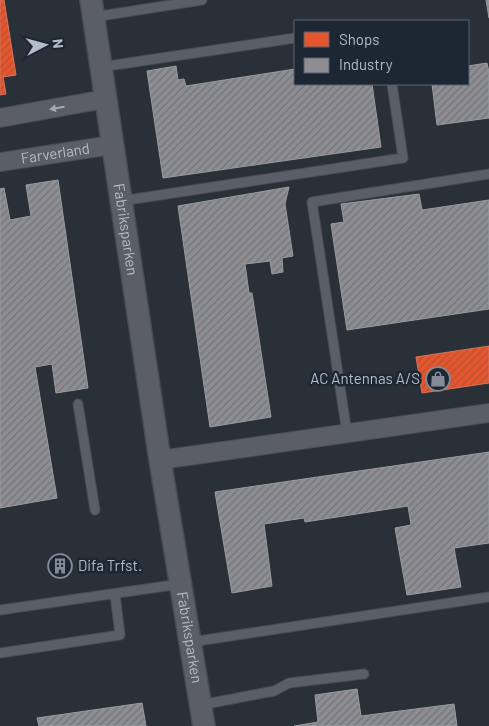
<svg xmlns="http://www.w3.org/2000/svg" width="489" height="726" viewBox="0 0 489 726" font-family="Barlow,sans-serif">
	<defs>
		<pattern id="shops-hatch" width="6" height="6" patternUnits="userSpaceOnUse" patternTransform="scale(1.25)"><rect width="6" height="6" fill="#e4572e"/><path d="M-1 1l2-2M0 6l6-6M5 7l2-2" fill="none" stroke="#b84f32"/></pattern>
		<pattern id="industry-hatch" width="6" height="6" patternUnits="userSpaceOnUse" patternTransform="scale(1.25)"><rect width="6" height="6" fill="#8d8d92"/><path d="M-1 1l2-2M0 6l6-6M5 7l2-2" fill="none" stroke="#737478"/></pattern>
	</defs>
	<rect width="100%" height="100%" fill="#2a3038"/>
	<path fill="url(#shops-hatch)" stroke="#d6755c" d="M0,0H4L16,75L3,77L6,94L0,95Z
		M489,346V383L422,393L416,357Z"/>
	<path fill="url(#industry-hatch)" stroke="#999ba2" d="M486,0H489V18Z
		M487,63L489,72V118L437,125L432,84H468V66Z
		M176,66L178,80L184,79L186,86L295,69V84H372L381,147L163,178L147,71Z
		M58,180L88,388L56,393L52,364L35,367L57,498L0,508V189L4,188L10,220L31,216L26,185Z
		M289,187L285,204L293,256L282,258L283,272L272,274L270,261L245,264L249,293H252L271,417L210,427L178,206Z
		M419,194L422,210L489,200V309L347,330L331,224L344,222L341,204Z
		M489,452V543L454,548L461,587L407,595L395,528L411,525L408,506L305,522L304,518L264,524L272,586L232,593L215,492Z
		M63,554L66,575L57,577L53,556Z
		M357,689L361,716L454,704L457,726H294L318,722L315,695Z
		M142,703L146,726H39L37,718Z"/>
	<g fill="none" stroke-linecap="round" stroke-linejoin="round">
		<g stroke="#484c53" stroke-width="11">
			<path id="service" d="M94,17L202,0
				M101,67L295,38
				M121,201L403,158L392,84
				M78,404L95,510
				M347,433L312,202L489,174
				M0,610L180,584
				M191,642L489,597
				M0,653L120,635L115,594
				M201,705L274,691L289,683L364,674"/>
		</g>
		<g stroke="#484c53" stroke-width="20">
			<g id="minor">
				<path d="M0,118L105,99"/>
				<path id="s1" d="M0,162L112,145"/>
				<path d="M160,460L489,413"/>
			</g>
		</g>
		<g stroke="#484c53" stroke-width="24">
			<g id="tertiary">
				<path id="s2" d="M91,0L160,460L204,726"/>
			</g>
		</g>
		<use href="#service" stroke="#5a5e66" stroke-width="9"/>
		<use href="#minor" stroke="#5a5e66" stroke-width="18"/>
		<use href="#tertiary" stroke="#5a5e66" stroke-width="21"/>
	</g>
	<defs><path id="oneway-solid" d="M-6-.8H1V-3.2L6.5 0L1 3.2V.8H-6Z" transform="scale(1.25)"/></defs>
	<use fill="#a2a9b5" href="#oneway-solid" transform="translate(57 108) rotate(170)"/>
	<defs>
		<g id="shop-ring" transform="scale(1.25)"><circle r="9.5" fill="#1d2633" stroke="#848b96" stroke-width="1.5"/><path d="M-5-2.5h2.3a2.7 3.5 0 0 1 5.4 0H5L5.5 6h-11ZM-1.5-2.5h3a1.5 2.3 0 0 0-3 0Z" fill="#848b96"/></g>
		<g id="building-ring" transform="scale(1.25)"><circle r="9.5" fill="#1d2633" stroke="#848b96" stroke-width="1.5"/><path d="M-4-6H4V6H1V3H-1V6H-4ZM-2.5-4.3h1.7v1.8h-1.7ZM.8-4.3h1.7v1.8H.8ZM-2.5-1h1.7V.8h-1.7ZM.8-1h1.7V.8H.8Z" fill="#848b96"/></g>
	</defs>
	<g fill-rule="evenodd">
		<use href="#shop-ring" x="438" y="379"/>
		<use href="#building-ring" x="60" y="566"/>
	</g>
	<g text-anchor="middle" stroke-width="5" stroke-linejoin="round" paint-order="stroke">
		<g font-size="15" fill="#b4bcc9" stroke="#1d2633">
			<text dy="5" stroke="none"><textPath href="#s1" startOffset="56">Farverland</textPath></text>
			<text dy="5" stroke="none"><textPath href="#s2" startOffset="232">Fabriksparken</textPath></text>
			<text dy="5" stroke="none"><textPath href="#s2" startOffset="645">Fabriksparken</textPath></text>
		</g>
		<g font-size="15" fill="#b4bcc9" stroke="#1d2633" text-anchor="end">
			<text x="420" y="384">AC Antennas A/S</text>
			<text x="78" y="571" text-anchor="start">Difa Trfst.</text>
		</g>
	</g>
	<rect x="294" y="20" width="175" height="65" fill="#1d2633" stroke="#59626f"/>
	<rect x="304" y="32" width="25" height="15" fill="#e4572e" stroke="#59626f"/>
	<text x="339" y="45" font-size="15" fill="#b4bcc9">Shops</text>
	<rect x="304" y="58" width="25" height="15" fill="#8d8d92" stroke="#59626f"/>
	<text x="339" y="70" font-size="15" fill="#b4bcc9">Industry</text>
	<g transform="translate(45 45) rotate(84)" stroke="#1d2633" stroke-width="4" paint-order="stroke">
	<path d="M0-4L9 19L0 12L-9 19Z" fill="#b4bcc9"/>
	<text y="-8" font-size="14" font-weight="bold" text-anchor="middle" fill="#b4bcc9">N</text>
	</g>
</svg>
